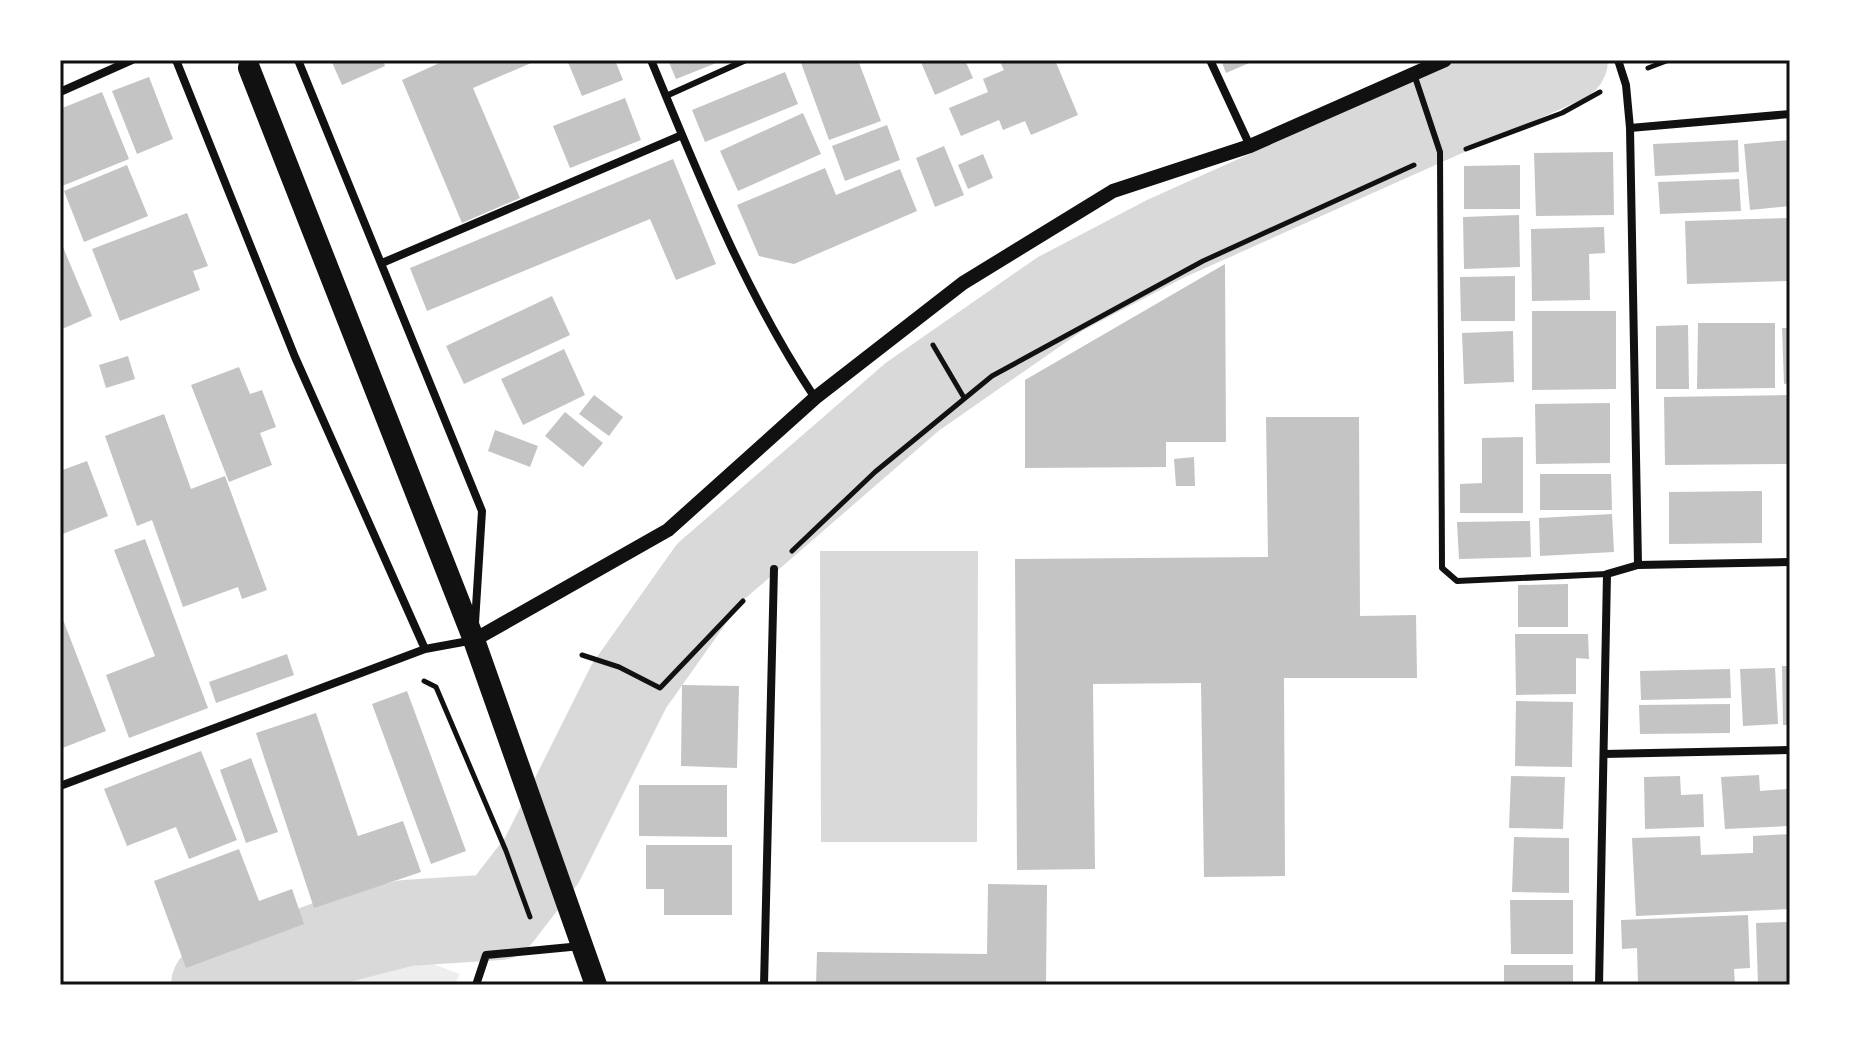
<svg xmlns="http://www.w3.org/2000/svg" width="1850" height="1045" viewBox="0 0 1850 1045" font-family="Commissioner,sans-serif">
	<rect width="100%" height="100%" fill="#fff"/>
	<path fill="#eee" d="M408,955L460,974L454,985H317L315,978Z"/>
	<path fill="#d9d9d9" d="M820,551H978L977,842H821Z"/>
	<g fill="none" stroke-linecap="round" stroke-linejoin="round">
		<path stroke="#d9d9d9" stroke-width="86" d="M214,985L332,942L406,923L498,917L542,860L629,686L709,573L912,397L1060,294L1165,239L1565,60"/>
	</g>
	<path fill="#c4c4c4" d="M331,60H383L385,66L342,85Z
		M446,60H538L473,88L520,198L462,223L402,80Z
		M567,60H615L623,80L582,96Z
		M668,60H724L676,79Z
		M800,60H858L881,121L829,140Z
		M920,60H965L973,78L935,95Z
		M999,60H1055L1078,115L1031,135L1025,121L1003,130L999,120L961,136L949,108L988,92L983,79L1004,70Z
		M1221,60H1256L1226,73Z
		M785,72L798,104L705,142L692,110Z
		M149,77L173,139L137,154L112,91Z
		M102,92L129,159L62,186L60,109Z
		M625,98L641,140L570,168L553,126Z
		M803,113L821,154L738,191L720,151Z
		M887,125L900,160L845,181L832,146Z
		M1738,140L1739,172L1655,176L1653,144Z
		M1790,140V206L1750,210L1744,144Z
		M944,146L964,195L935,207L916,158Z
		M1613,152L1614,215L1536,216L1534,153Z
		M983,154L993,178L968,189L958,165Z
		M673,159L716,264L676,280L650,219L427,311L410,268Z
		M127,165L148,216L84,242L64,191Z
		M1520,165V209H1464V166Z
		M825,168L836,195L900,169L917,211L794,264L759,256L737,205Z
		M1739,179L1741,211L1660,214L1658,182Z
		M187,213L208,266L193,271L200,290L120,321L92,249Z
		M1519,215L1520,267L1464,269L1463,217Z
		M1790,218V281L1687,284L1685,221Z
		M1604,227L1605,253L1589,254L1590,300L1532,301L1531,229Z
		M60,240L92,316L60,330Z
		M1225,264L1226,442H1166V467L1025,468V380Z
		M1515,276V321H1461L1460,277Z
		M552,296L570,335L464,384L446,346Z
		M1532,311H1616V389L1532,390Z
		M1698,323H1775V388L1697,389Z
		M1688,325L1689,389H1656V326Z
		M1782,328H1790V383L1784,384Z
		M1513,331L1514,382L1464,384L1462,333Z
		M564,349L585,395L523,425L501,379Z
		M128,356L135,379L106,388L99,365Z
		M239,367L250,394L262,390L276,427L260,433L272,465L229,482L191,385Z
		M594,395L623,417L609,436L579,414Z
		M1790,395V464L1665,465L1664,397Z
		M1610,403V463L1536,464L1535,404Z
		M565,412L603,443L583,467L545,436Z
		M164,414L191,489L225,476L267,590L242,599L238,587L183,607L152,520L137,526L105,436Z
		M1266,417H1359L1360,616L1416,615L1417,678H1284L1285,876L1204,877L1201,683L1093,684L1095,869L1017,870L1015,559L1268,557Z
		M495,430L538,446L530,467L488,451Z
		M1523,437V513H1460V484L1482,483V438Z
		M1194,457L1195,486H1176L1174,459Z
		M87,461L108,516L60,535V471Z
		M1540,474H1611L1612,510H1540Z
		M1762,491V543L1669,544V492Z
		M1612,514L1614,552L1540,556L1539,518Z
		M1530,521L1531,557L1459,559L1457,522Z
		M145,539L208,708L129,738L106,675L155,656L114,550Z
		M1568,584V627H1518V585Z
		M60,612L106,731L60,749Z
		M1515,634H1588L1589,659L1576,658V694L1516,695Z
		M287,654L294,675L216,703L209,682Z
		M1782,666H1790V725H1783Z
		M1775,668L1778,724L1743,726L1740,669Z
		M1730,669L1731,698L1641,700L1640,671Z
		M682,685L739,686L737,768L681,766Z
		M407,691L466,851L431,864L372,704Z
		M1516,701L1573,702L1572,767L1515,766Z
		M1730,704V733L1640,734L1639,705Z
		M316,713L358,836L403,821L421,872L314,908L256,733Z
		M201,751L237,840L189,859L176,827L127,846L104,789Z
		M251,758L278,832L246,843L220,770Z
		M1759,775L1760,791L1787,789L1788,826L1725,829L1721,777Z
		M1511,776L1565,777L1563,829L1509,828Z
		M1680,776L1681,795L1703,794L1704,827L1645,829L1644,777Z
		M639,785H727V837L639,836Z
		M1790,834V909L1636,916L1632,838L1700,836L1701,855L1753,853V836Z
		M1514,837L1569,838V893L1512,892Z
		M646,845H732V915H664V889H646Z
		M239,849L259,901L292,889L304,924L186,968L154,881Z
		M988,884L1047,885L1046,985H816L817,952L987,954Z
		M1510,900H1573V954H1511Z
		M1748,915L1750,968L1734,969L1735,985H1638L1637,948L1622,949L1621,920Z
		M1790,922V985H1758L1756,923Z
		M1504,965H1573V985H1504Z"/>
	<g fill="none" stroke-linecap="round" stroke-linejoin="round">
		<path stroke="#111" stroke-width="5" d="M1648,68L1669,60
			M1466,149L1562,113L1600,92
			M933,345L963,396
			M792,551L875,472L992,376L1203,261L1414,165
			M582,655L619,667L660,688L743,601
			M424,681L436,687L506,851L530,917"/>
		<path stroke="#111" stroke-width="6" d="M1414,74L1440,152L1442,568L1457,581L1607,574
			M666,96L746,60"/>
		<path stroke="#111" stroke-width="8" d="M176,60L295,357L425,649
			M298,60L482,511L475,623
			M651,60C699,176 745,293 815,398
			M1210,60L1250,146
			M1618,60L1626,85L1630,128L1638,565
			M60,92L132,60
			M1630,128L1790,114
			M382,263L682,135
			M1604,754L1790,750
			M60,786L425,649L474,640
			M476,985L486,955L581,946
			M764,985L774,569
			M1599,985L1607,574L1638,565L1790,562"/>
		<path stroke="#111" stroke-width="14" d="M474,640L668,530L815,398L963,283L1113,191L1250,146L1445,60"/>
		<path stroke="#111" stroke-width="22" d="M249,68L474,640L596,985"/>
	</g>
	<rect width="1850" height="1045" fill="none" stroke="#ffffff" stroke-width="124"/>
	<rect x="62" y="62" width="1726" height="921" fill="none" stroke="#111" stroke-width="3"/>
</svg>
